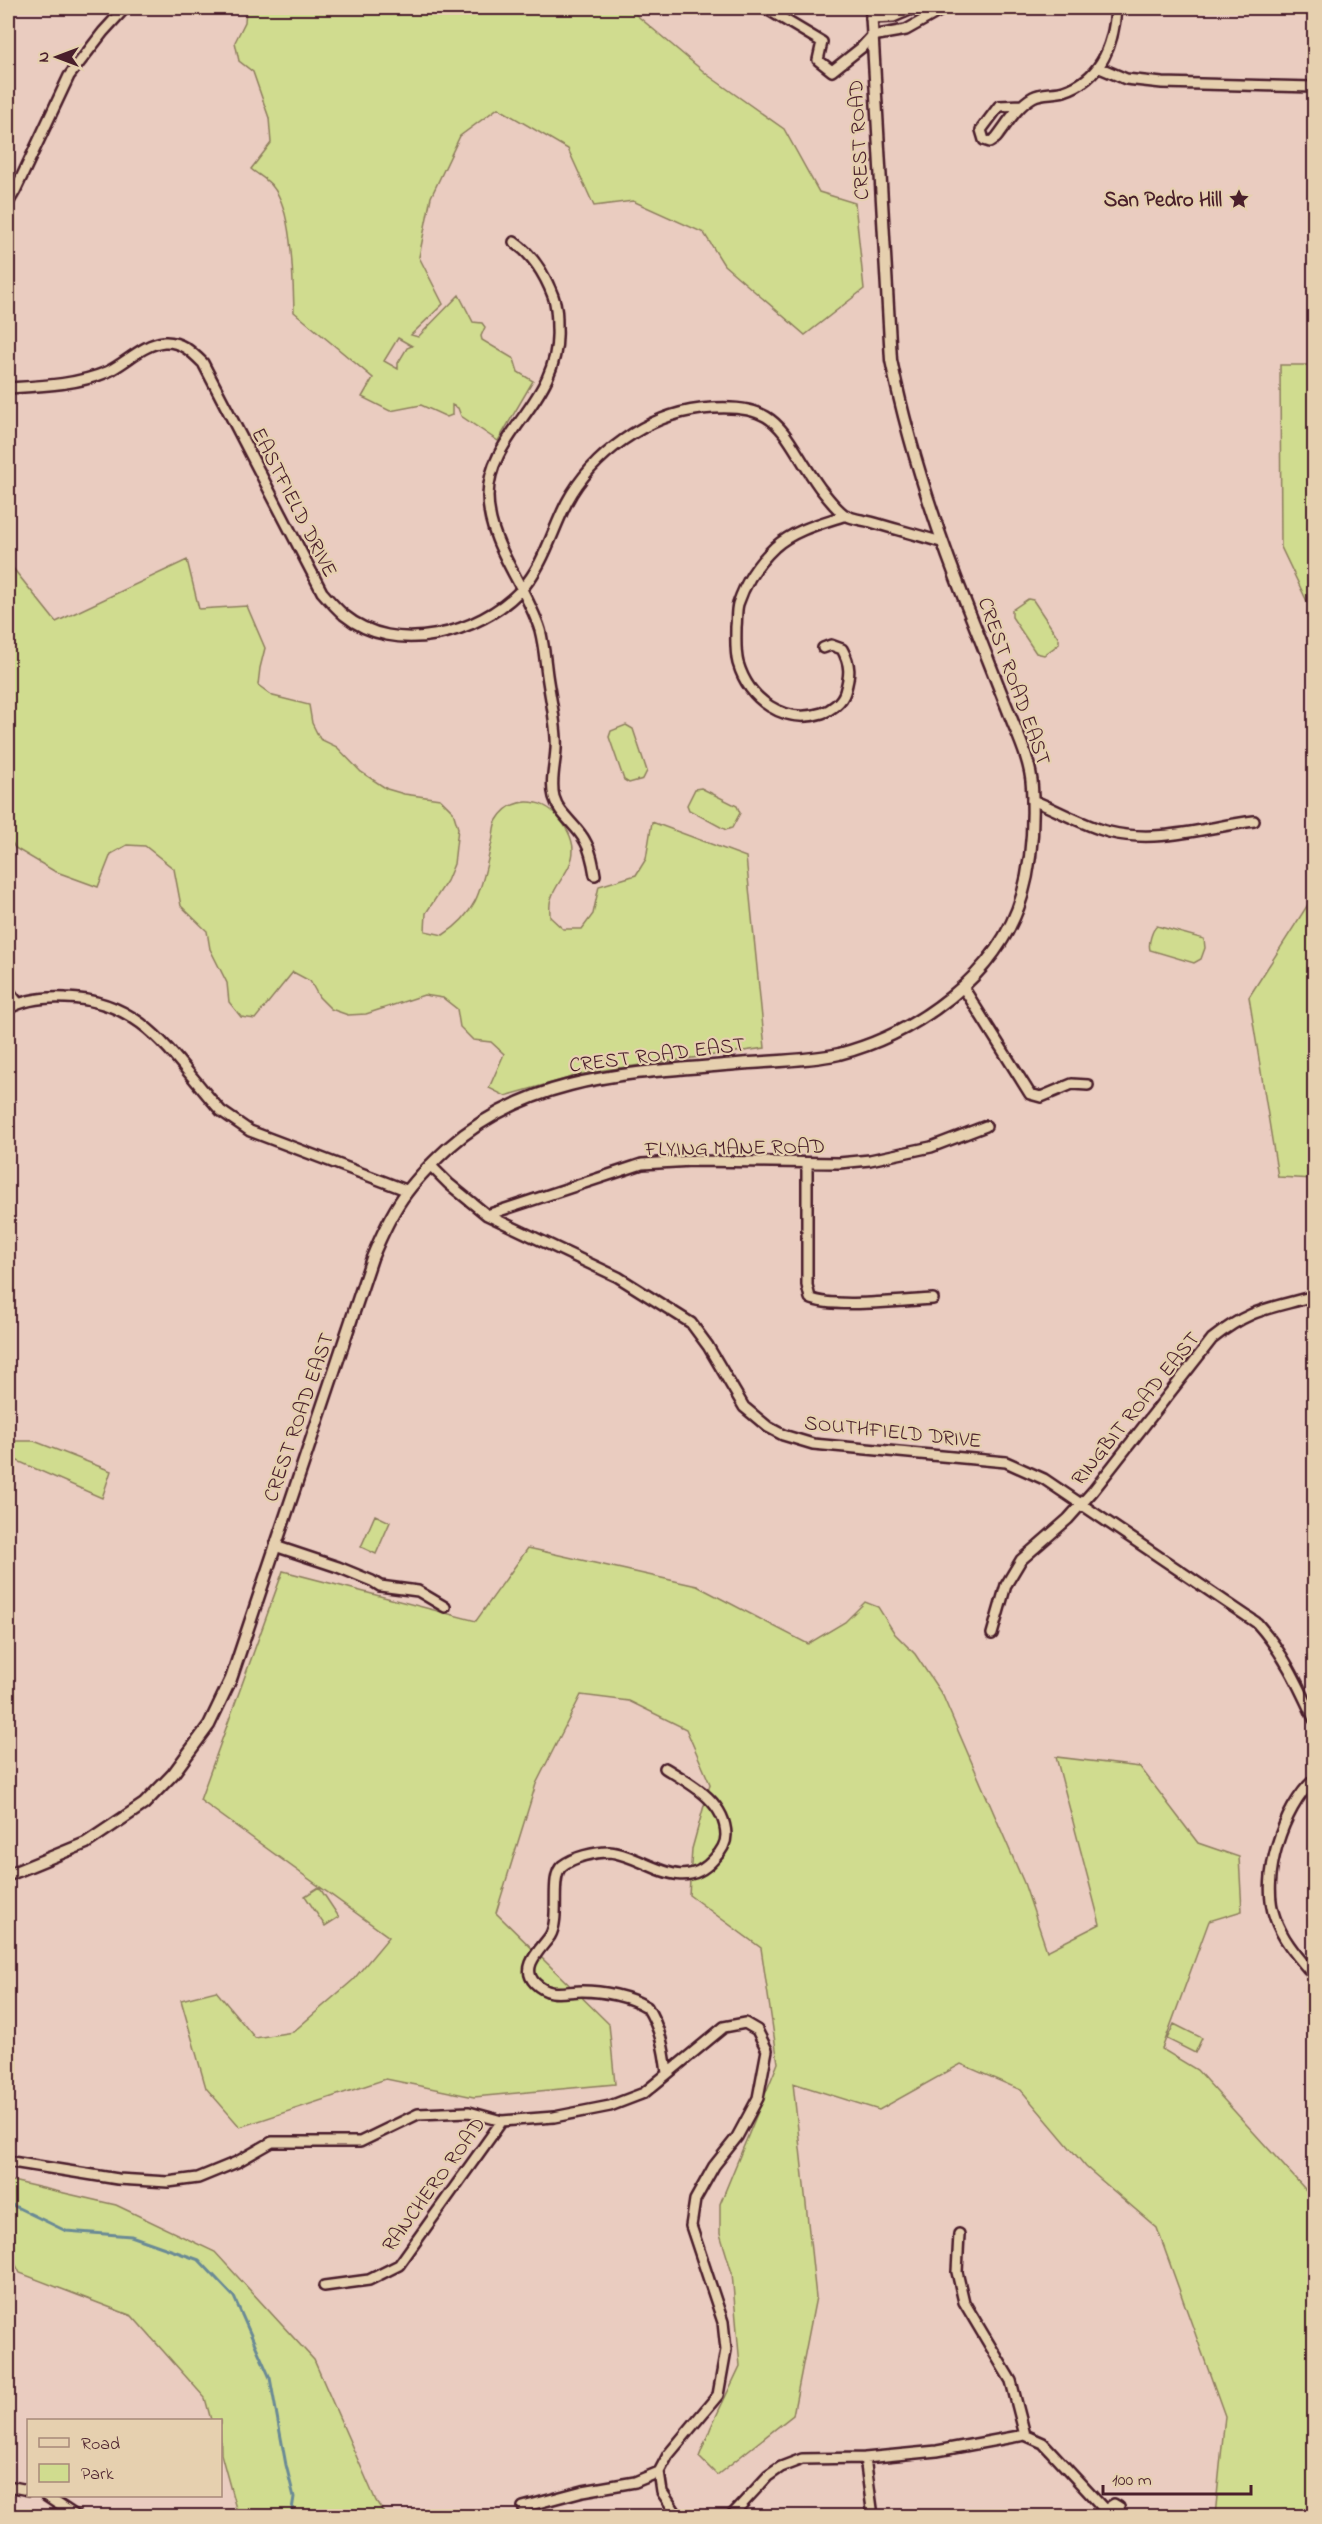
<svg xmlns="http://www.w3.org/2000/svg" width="1322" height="2524" viewBox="0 0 1322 2524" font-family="'Indie Flower',sans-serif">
	<rect width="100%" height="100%" fill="#eaccc0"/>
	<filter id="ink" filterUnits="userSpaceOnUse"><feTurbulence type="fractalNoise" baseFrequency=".0167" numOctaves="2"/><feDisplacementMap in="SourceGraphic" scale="12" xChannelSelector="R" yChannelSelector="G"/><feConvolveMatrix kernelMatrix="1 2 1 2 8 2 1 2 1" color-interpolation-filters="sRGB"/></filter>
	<g filter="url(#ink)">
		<path fill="#d0dc8f" stroke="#8d7e5d" stroke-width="1.5" fill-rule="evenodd" d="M246,8H628L709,76L784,129L819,192L855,203L864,289L805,335L724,265L704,233L633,201L594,206L568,149L498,108L460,136L431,197L419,257L443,304L411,335L418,337L459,295L473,322L482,323L485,327L481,336L482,340L514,359L518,372L533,381L498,441L461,416L458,408L452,405V415L447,417L421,405L390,411L362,397L373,378L294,312C293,281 293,211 273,187C268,180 258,175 251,169L271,143L269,118L253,72L239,61L235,42L245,22ZM398,338L412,346L407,348L398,363V369L384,361Z
			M1280,365H1314V616L1281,547Z
			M187,560L199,609L247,606L265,648L260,668L258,685L273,696L309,705L312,723L320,739L337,747L361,772L387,789L404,794L440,799L453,812L458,828L454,864L447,881L426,913L425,931L443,935C481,911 482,882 492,842C494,835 493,825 497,820C511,796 542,797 558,817C565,825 573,838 573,850C573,869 556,882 551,899C549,904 550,912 550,917L563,929H582L593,914L599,886L636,875L646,859L652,822L746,857L765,1048L590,1072L505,1096L489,1088L504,1054L491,1042L473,1040L460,1027L457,1009L443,998L424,995L366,1014L348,1015L331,1009L319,997L310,981L293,972L255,1019L241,1017L229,1002L227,983L210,949L207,931L181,906L174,869L145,846L127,845L111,854L98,887L54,871L15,848L8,836V562L56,622Z
			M1028,599L1033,600L1059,639V644L1044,655L1036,653L1012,617V610Z
			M626,725L633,729L647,771L643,779L629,783L624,780L609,737L611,731Z
			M701,788L737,806L740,813L732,828L726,830L689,810L687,805L695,789Z
			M1314,895V1179L1278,1177L1249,997Z
			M1157,926L1204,939L1205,948L1201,959L1194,963L1150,950C1148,943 1152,930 1157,926Z
			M8,1441H34L111,1471L102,1498L11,1458L8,1459Z
			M375,1515L390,1522L376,1554L361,1547Z
			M528,1548L697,1586L808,1644L845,1622L865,1602L878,1607L895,1634L915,1654L943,1696L1024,1883L1047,1951L1100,1924L1056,1757L1140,1767L1198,1843L1239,1857L1242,1911L1209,1921L1162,2049L1197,2070L1314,2199V2516H1215L1225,2416L1157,2228L1086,2167L1021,2090L961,2064L879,2110L793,2083L816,2297L793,2415L717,2475L699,2457L711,2427L740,2366L732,2273L720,2234V2204L778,2063L761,1948L689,1895L692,1849L710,1784L686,1729L629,1701L581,1695L536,1784L496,1913L609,2024L615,2084L474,2097L386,2079L240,2127L206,2088L181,2000L216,1991L255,2038L293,2032L353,1980L389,1937L200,1800L283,1571L476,1621Z
			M319,1887L339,1917L325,1926L305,1896Z
			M1174,2024L1202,2038L1195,2053L1167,2039Z
			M8,2180L116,2205L215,2252L314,2360L376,2501L386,2516H238L221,2454L220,2420H211L205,2398L132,2316L20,2273L8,2250Z"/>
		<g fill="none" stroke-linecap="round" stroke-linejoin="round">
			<path stroke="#6a8a95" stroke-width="3" d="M8,2203L66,2231L131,2236L199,2260L234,2297L270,2378L286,2465L294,2497L291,2516"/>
			<g stroke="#4a1f2b" stroke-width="14">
				<path id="minor" d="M765,8L822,42L818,60L832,71L861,48L872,36L906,30L945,8
					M871,18L893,17L914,8
					M1100,68L1126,79L1162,83L1314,87
					M1022,105L999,106L981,130L984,140L990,142L996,138C1007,124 1017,106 1033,97C1042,92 1054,94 1064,91C1102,79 1114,43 1116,8
					M8,203L15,191L69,76L103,32L125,8
					M514,242C533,255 545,275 553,296C557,306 557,317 557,328C561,402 489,431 488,496C488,545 526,585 540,630C544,645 545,660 547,675C550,696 555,717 556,738C558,757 549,778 554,797C559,815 577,825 585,841C591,851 593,863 595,875
					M8,388C41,386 76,385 107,372C126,363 143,344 164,342C181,341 192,352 203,363L322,592C329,600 336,608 344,615C395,657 479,634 521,590C544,565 552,531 567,502C592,455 647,415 701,409C783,400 780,433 820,488C827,497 836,509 845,515C852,519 863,520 871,522C895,529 918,535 941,542
					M823,648L831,645L842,649C851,665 850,675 845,692C842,702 831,710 822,713C784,725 749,700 738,663C735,651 736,639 736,627C737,620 736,611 738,604C745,583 759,562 775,547C794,530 822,523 846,515
					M1032,800C1056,809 1084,826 1109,832C1158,844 1206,827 1254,821
					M963,987L1030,1094L1041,1097L1072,1084L1088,1085
					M8,990L18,1003
					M8,1009C25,999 46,997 66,998C145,1000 173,1058 221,1111L250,1131L406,1190
					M807,1163V1285L810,1298C830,1309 907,1300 933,1299
					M430,1165L449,1184L487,1215L618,1277L691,1323L708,1346L744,1407L768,1427L783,1435L813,1444L1006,1462L1044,1479L1257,1623C1283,1652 1298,1684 1314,1719
					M487,1215L642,1164L692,1161L839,1163L870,1160L931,1147L986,1126
					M275,1546L338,1567L372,1581L380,1586L418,1591L445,1607
					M992,1634L1006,1585L1021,1560L1068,1519L1093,1491L1212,1339C1251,1308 1269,1309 1314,1296
					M665,1768C691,1784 725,1801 726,1835C726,1844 720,1853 714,1859C681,1897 645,1855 609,1852C595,1852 573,1857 562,1866C549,1877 561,1918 550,1936C542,1948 519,1967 535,1983C550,1998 565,1991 582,1991C603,1991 629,1996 647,2007C660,2028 664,2048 667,2073
					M1314,1780C1283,1807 1260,1879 1275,1918C1283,1941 1299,1958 1314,1976
					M8,2159L12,2162L118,2179L168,2182L198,2178L237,2162L272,2142H360L418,2114L469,2112L502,2121L554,2117L610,2106L644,2093L724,2027L745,2023L757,2030L767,2050L758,2098L737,2137L714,2166L695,2200L691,2226L723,2322L726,2350L718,2395L668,2455L659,2472L662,2492L678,2516
					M959,2234L957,2272L964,2302L1011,2381L1025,2435
					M324,2286L369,2280L399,2265L502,2121
					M865,2458L873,2516
					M8,2486L28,2490
					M46,2496L76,2516
					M523,2507L583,2491L635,2482L659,2472
					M1105,2510L1114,2504L1119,2507L1121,2516
					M731,2516L768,2476L781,2467L802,2459L865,2458L937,2451L1025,2435L1043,2443L1105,2510L1106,2516"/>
			</g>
			<g stroke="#4a1f2b" stroke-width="15">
				<path id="tertiary" d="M8,1875L86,1843L144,1804L173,1774L209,1725L231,1679L372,1258C393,1207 407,1186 448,1148C530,1074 632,1073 737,1064C769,1061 808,1061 839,1054C916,1034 999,975 1022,896C1032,861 1034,823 1032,787C1031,761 1017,734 1008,710C995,678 983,646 970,614C937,532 909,448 891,360L871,8"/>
			</g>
			<use href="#minor" stroke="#e6d0af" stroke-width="9"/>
			<use href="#tertiary" stroke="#e6d0af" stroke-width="10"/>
		</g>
	</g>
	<defs>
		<g id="sight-bare" transform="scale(1.62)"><path d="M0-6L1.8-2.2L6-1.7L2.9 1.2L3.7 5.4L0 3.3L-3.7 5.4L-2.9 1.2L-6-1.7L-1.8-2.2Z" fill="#4a1f2b" stroke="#e6d0af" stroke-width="2.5" paint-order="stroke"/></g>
	</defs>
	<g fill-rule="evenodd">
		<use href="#sight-bare" x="1239" y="199"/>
	</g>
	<g text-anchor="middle" stroke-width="4.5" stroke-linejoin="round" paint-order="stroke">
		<g font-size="21" fill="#4a1f2b" stroke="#e6d0af">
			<text transform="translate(858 140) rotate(-93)" y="7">CREST ROAD</text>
			<text transform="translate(295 502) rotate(63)" y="7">EASTFIELD DRIVE</text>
			<text transform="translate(1015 681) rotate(70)" y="7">CREST ROAD EAST</text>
			<text transform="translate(657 1054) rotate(-7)" y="7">CREST ROAD EAST</text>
			<text transform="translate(735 1147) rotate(-1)" y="7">FLYING MANE ROAD</text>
			<text transform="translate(1135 1408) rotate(-51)" y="7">RINGBIT ROAD EAST</text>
			<text transform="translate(298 1417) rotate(-71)" y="7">CREST ROAD EAST</text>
			<text transform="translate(893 1431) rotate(6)" y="7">SOUTHFIELD DRIVE</text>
			<text transform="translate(433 2184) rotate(-54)" y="7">RANCHERO ROAD</text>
		</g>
		<g font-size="21" font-weight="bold" fill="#4a1f2b" stroke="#e6d0af" text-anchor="end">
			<text x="1222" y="206">San Pedro Hill</text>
		</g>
	</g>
	<rect width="1322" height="2524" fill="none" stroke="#e6d0af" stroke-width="30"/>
	<rect x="15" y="15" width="1292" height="2494" fill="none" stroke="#4a1f2b" stroke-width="2" filter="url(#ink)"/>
	<rect x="27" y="2419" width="195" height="78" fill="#e6d0af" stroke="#a8897a" stroke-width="1.5"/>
	<rect x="39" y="2438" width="30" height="9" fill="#e6d0af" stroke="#a8897a" stroke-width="1.5"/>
	<text x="81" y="2449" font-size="18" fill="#4a1f2b">Road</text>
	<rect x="39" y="2464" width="30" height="18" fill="#d0dc8f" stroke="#a8897a" stroke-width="1.5"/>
	<text x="81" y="2479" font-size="18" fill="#4a1f2b">Park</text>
	<g transform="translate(57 57) rotate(270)" stroke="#e6d0af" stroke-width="4.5" paint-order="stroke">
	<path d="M0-4.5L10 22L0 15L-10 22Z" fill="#4a1f2b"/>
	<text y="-9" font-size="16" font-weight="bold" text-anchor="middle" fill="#4a1f2b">N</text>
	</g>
	<path d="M1103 2485v9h148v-9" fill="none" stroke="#4a1f2b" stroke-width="3"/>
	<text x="1112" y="2485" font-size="18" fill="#4a1f2b" stroke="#e6d0af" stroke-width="4.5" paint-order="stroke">100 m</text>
</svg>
